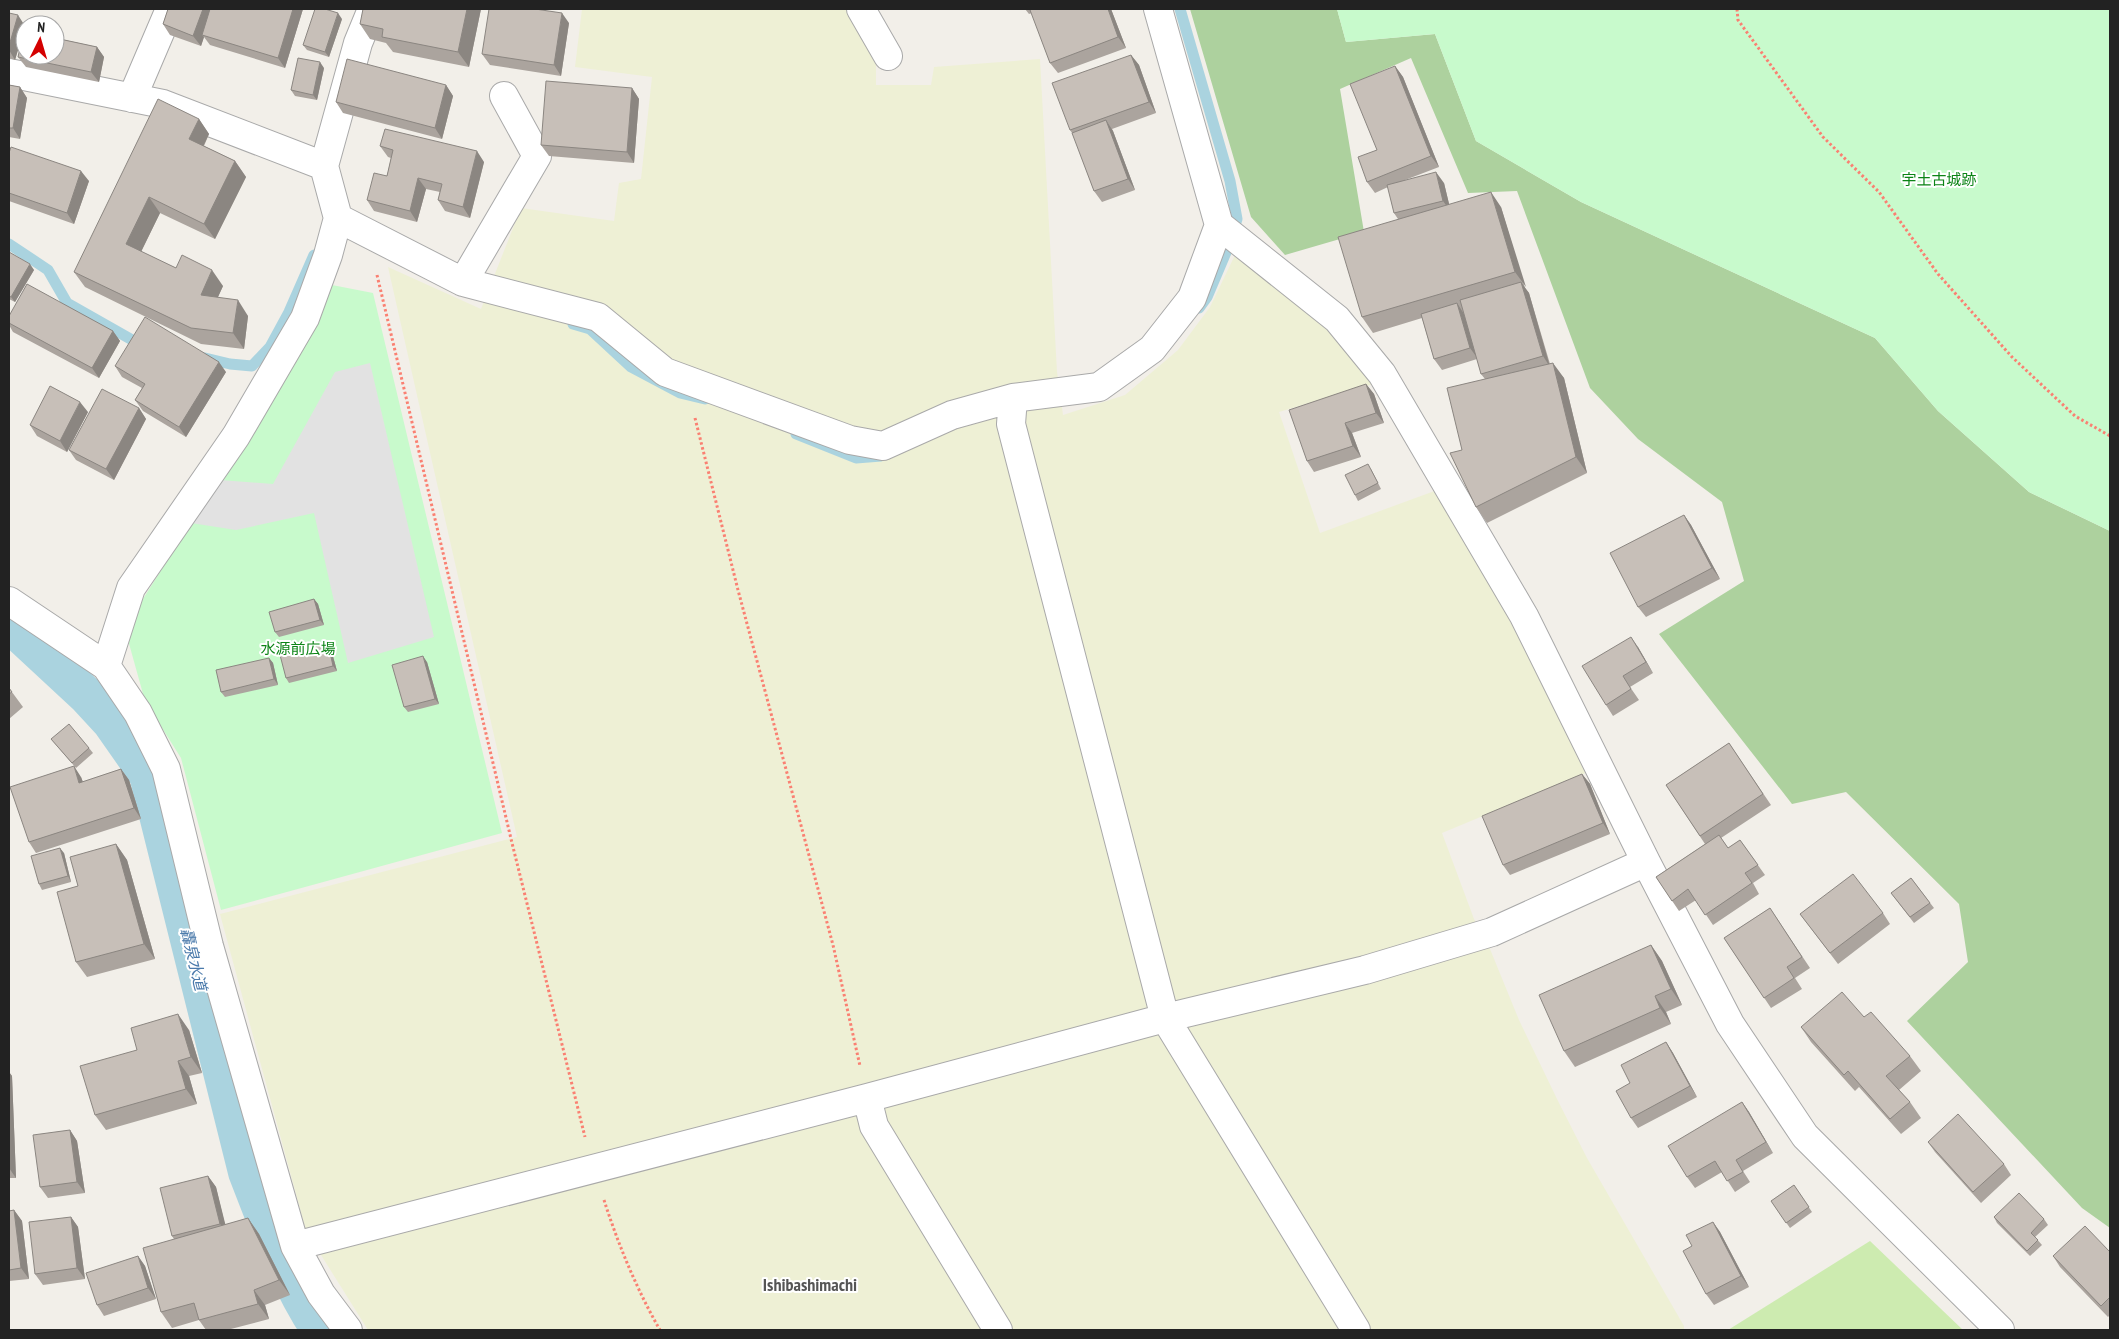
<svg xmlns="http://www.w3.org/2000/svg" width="2119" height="1339" viewBox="0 0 2119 1339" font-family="'PT Sans Narrow','Noto Sans JP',sans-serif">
	<rect width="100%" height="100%" fill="#f2efe9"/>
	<path fill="#eef0d5" d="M582,9H851L876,60V85H931L934,67L1040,59L1057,372L1063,415L1125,395L1178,350L1210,307L1235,255L1340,338L1373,384L1279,412L1320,533L1440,489L1515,618L1588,772L1442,833L1474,919L1490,949L1519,1020L1558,1101L1587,1158L1684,1326V1330H368L306,1231L220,914L517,837L388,267L481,309L521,208L614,221L619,183L641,179L652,77L575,67Z"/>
	<path fill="#cdebb0" d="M1870,1241L1963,1330H1728Z"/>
	<path fill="#add19e" d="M1190,9H1337L1346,42L1435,34L1476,141L1581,202L1875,338L1938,411L2029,492L2110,531V1228L2082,1208L1907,1021L1968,962L1959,904L1846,792L1792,804L1659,634L1744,581L1722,502L1638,439L1590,388L1517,191L1468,193L1411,58L1340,89L1364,232L1285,255L1251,217Z"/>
	<path fill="#c8facc" d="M1337,9H2110V531L2029,492L1938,411L1875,338L1581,202L1476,141L1435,34L1346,42Z
		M332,285L373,293L502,833L221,910L181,758L145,701L128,640L141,602L316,326Z"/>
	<path fill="#e2e2e2" d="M370,363L434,637L348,663L314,513L236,530L191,523L220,480L273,484L335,372Z"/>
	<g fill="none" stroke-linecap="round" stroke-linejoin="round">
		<path stroke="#aad3df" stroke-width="11" d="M1180,9L1230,181L1237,219L1227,250L1207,297L1199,308
			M9,244L48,270L67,303L134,341L145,344
			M573,324L590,329L631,367L680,393L705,399
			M205,358L230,364L252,366L270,347L289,312L314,255
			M796,434L856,458L881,456"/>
		<path stroke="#aad3df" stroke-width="38" d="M9,626L18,632L87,696L111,722L148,775L247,1172C268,1226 288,1282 320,1330"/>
		<g stroke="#a9a9a9" stroke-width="30">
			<path id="minor" d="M861,9L888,56
				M1158,9L1219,225L1337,319L1382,374L1524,616L1646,862L1730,1024L1805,1136L2000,1330
				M9,73L163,104L324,166
				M132,98L170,9
				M338,218L463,282L598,317L665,372L850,440L883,446L952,415L1013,398L1099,387L1152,349L1192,298L1219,225
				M463,282L537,156L504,96
				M1013,398L1011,424L1165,1018L1356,1330
				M9,601L106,666L138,713L166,769L209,946L295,1246L321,1294L348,1330
				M106,666L131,588L236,436L305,318L328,255L338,218L324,166L358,43L372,9
				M867,1098L874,1126L998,1330
				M295,1246L867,1098L1165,1018L1365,970L1492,932L1646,862"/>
		</g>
		<path stroke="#fa8072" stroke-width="3" stroke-dasharray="2.5 2.5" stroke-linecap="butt" d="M1737,9L1738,20L1823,137L1879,192L1938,274L2012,357L2075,416L2110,436
			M377,275L512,843L585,1137
			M695,418L738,590L833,945L860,1066
			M604,1200C618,1244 637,1290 660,1330"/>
		<use href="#minor" stroke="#fff" stroke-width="28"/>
	</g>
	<path fill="#aba49e" d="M168,9H303L285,68L210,45L204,37L201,46L170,35L163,24Z
		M363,9H481L469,67L393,52L386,43L370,39L360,24Z
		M1025,9H1111L1126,48L1058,73L1050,63L1032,13L1029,14Z
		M9,13L25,26L24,31L97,47L104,57L99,82L26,67L18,57L23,32L15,60L9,58Z
		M342,19L329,57L307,50L303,45Z
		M569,23L561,76L490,65L482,54Z
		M1131,55L1139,65L1156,113L1112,129L1113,131L1135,190L1102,202L1094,191L1074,136L1070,130Z
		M1395,66L1403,77L1439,167L1405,180L1444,183L1449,204L1501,207L1525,288L1529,293L1550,364L1564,378L1587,473L1487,523L1476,507L1462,450L1485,379L1481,374L1477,359L1442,370L1434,359L1422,318L1373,333L1362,317L1398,219L1394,213L1388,187L1375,193L1367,182L1377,150Z
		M324,68L317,100L295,96L291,90Z
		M9,85L20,87L27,98L20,139L9,137Z
		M446,85L453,96L442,139L343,113L336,102Z
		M632,88L639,99L634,163L549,156L541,145Z
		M199,119L209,134L204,146L235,161L246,177L215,239L160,213L141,252L176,268L223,286L218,297L248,316L244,349L201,344L85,287L74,272Z
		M380,146L484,162L470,218L445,211L438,200L440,192L426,189L417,222L374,211L367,200L387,176L391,158L388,157Z
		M9,153L89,181L74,224L9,201Z
		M9,252L34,270L15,302L9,299Z
		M9,316L113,331L120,341L99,378L13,332L9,325Z
		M115,366L226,372L186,437L143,411L135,400L142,388L122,377Z
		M1366,384L1374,394L1384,423L1352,433L1361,457L1314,472L1307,461Z
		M139,408L146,419L114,480L76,460L69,450Z
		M88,412L67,452L37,436L30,425Z
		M1371,469L1381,489L1358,501L1355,495Z
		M1684,515L1691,525L1720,579L1646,617L1638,607Z
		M314,599L318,604L324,625L279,637L275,632Z
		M1638,647L1653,673L1630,687L1639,700L1613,716L1606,705Z
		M331,649L337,671L289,683L286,678Z
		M269,658L273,663L278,685L225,697L221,692Z
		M427,662L439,704L408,712L404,707Z
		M9,688L23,707L9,719Z
		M51,739L89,748L93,753L76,768Z
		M1729,743L1771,805L1721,838L1728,848L1740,840L1765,875L1753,883L1759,894L1713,925L1696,900L1679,911L1656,877L1705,844L1666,785Z
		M121,769L129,780L141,819L36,853L29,842L81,777L83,782Z
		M1582,774L1590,784L1610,834L1510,875L1503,865Z
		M116,844L127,860L155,959L87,977L76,962L78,886Z
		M64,853L71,882L42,890L39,884Z
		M1911,878L1934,908L1914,923L1891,893Z
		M1770,908L1810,968L1795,978L1802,989L1771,1008L1724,938Z
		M1883,913L1890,924L1838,964L1800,914Z
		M1651,945L1662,961L1682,1005L1666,1012L1671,1024L1575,1067L1564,1051Z
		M1864,1017L1910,1056L1921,1071L1899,1090L1910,1102L1921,1118L1901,1134L1859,1087L1855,1091L1811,1042L1801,1027Z
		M189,1030L202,1073L189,1076L197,1104L106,1130L95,1115L137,1050Z
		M1666,1042L1673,1053L1697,1097L1638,1128L1631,1118L1630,1083Z
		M9,1072L12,1076L16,1178H9Z
		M1742,1102L1749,1112L1773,1153L1743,1171L1750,1182L1735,1192L1722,1172L1695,1188L1687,1177Z
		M70,1130L77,1141L85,1193L48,1198L40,1187Z
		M1928,1142L2004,1164L2011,1175L1981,1203L1935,1152Z
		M208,1176L216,1187L225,1225L248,1218L259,1234L290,1295L265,1305L269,1319L227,1330H206L199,1320L172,1328L161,1312L174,1239L172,1236Z
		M1794,1185L1812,1212L1790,1228L1771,1201Z
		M14,1210L22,1221L29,1279L9,1281V1211Z
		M71,1217L78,1227L85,1279L43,1285L35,1274Z
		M1994,1217L2044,1219L2048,1225L2035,1237L2042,1245L2030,1256L1997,1223Z
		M1713,1222L1720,1232L1749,1287L1714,1305L1706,1294L1692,1246Z
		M2110,1252V1315L2108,1317L2060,1267L2053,1256Z
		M138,1256L145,1266L156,1299L104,1316L97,1305Z"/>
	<path fill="#8b8681" d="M203,9H214L202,35L204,37L201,46L193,36Z
		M293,9H303L285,68L278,58Z
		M467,9H481L469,67L458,52Z
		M1108,9H1111L1126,48L1118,37Z
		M338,13L342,19L329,57L325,52Z
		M562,13L569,23L561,76L554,65Z
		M18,15L25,26V27L15,60L9,50V46Z
		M97,47L104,57L99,82L91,72Z
		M1131,55L1139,65L1156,113L1149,102Z
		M320,62L324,68L317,100L313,95Z
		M1395,66L1403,77L1439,167L1431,156Z
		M446,85L453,96L442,139L435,128Z
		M20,87L27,98L20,139L13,128Z
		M632,88L639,99L634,163L627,152Z
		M199,119L209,134L199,155L189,139Z
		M1106,120L1113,131L1135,190L1128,179Z
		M477,151L484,162L470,218L463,207Z
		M235,161L246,177L215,239L204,224Z
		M81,171L89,181L74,224L67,213Z
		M1436,172L1444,183L1451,212L1443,201Z
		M418,178L426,189L417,222L410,211Z
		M1491,192L1501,207L1526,287L1515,272Z
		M149,197L160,213L137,260L126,244Z
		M30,264L34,270L15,302L11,297Z
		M212,270L223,286L212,310L201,295Z
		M1521,282L1529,293L1550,367L1543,356Z
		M238,300L248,316L244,349L233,333Z
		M1457,303L1464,314L1478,359L1470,348Z
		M113,331L120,341L99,378L92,368Z
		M219,362L226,372L186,437L179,427Z
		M1553,363L1564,378L1587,473L1576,457Z
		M1366,384L1374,394L1384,423L1376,413Z
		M80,402L88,412L67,452L60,441Z
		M139,408L146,419L114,480L106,469Z
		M1345,423L1352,433L1361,457L1353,446Z
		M1684,515L1691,525L1720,579L1712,568Z
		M314,599L318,604L324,625L320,620Z
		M1631,637L1638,647L1653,673L1646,662Z
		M328,643L331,649L337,671L333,666Z
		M423,656L427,662L439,704L435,699Z
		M269,658L273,663L278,685L274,679Z
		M74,766L81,777L87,794L79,783Z
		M121,769L129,780L141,819L134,808Z
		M1582,774L1590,784L1610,834L1603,823Z
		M116,844L127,860L155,959L144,944Z
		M60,848L64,853L71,882L68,876Z
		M1651,945L1662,961L1682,1005L1671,989Z
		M1655,996L1666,1012L1671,1024L1660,1008Z
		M178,1014L189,1030L202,1073L191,1057Z
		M1666,1042L1673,1053L1697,1097L1690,1086Z
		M178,1061L189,1076L197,1104L186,1089Z
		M9,1072L12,1076L16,1178L9,1168Z
		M1742,1102L1749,1112L1773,1153L1766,1142Z
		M70,1130L77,1141L85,1193L77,1182Z
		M208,1176L216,1187L228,1235L220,1224Z
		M14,1210L22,1221L29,1279L21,1268Z
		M71,1217L78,1227L85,1279L77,1268Z
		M248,1218L259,1234L290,1295L279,1280Z
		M1713,1222L1720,1232L1749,1287L1741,1276Z
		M138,1256L145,1266L156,1299L148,1288Z
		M254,1290L265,1305L269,1319L258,1304Z"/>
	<path fill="#c7bfb8" stroke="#8b8681" d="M168,9H203L193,36L163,24Z
		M210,9H293L278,58L202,35Z
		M315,9H325L338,13L325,52L303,45Z
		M363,9H467L458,52L382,37L383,29L360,24Z
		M489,9H535L562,13L554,65L482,54Z
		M1033,9H1108L1118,37L1050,63L1030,10Z
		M9,13L18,15L9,46Z
		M24,31H25V55H55V38L97,47L91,72L18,57Z
		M1131,55L1149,102L1070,130L1052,83Z
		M298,58L320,62L313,95L291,90Z
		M347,59L446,85L435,128L336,102Z
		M1395,66L1431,156L1367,182L1358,157L1377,150L1350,84Z
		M546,81L632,88L627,152L541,145Z
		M9,85L20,87L13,128H9Z
		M158,99L199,119L189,139L235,161L204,224L149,197L126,244L176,268L182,255L212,270L201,295L238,300L233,333L191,328L74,272Z
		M1106,120L1128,179L1094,191L1072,133Z
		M385,129L477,151L463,207L438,200L442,184L418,178L410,211L367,200L374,173L387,176L393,150L380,146Z
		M11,147L81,171L67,213L9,193V153Z
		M1436,172L1443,201L1394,213L1387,185Z
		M1491,192L1515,272L1362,317L1338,237Z
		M9,252L30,264L11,297L9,296Z
		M1521,282L1543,356L1481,374L1460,300Z
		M27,284L113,331L92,368L9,323V316Z
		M1457,303L1470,348L1434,359L1421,314Z
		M145,317L219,362L179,427L135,400L145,384L115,366Z
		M1553,363L1576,457L1476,507L1450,453L1462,450L1447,388Z
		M1366,384L1376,413L1345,423L1353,446L1307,461L1289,410Z
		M50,386L80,402L60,441L30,425Z
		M102,389L139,408L106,469L69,450Z
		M1368,464L1378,483L1355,495L1345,475Z
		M1684,515L1712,568L1638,607L1610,553Z
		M314,599L320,620L275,632L269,612Z
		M1631,637L1646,662L1623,676L1631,689L1606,705L1582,666Z
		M328,643L333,666L286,678L280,655Z
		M423,656L435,699L404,707L392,665Z
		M269,658L274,679L221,692L216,670Z
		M9,688L12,692L9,694Z
		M69,724L89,748L72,763L51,739Z
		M1729,743L1763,794L1700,836L1666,785Z
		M74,766L79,783L121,769L134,808L29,842L10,787Z
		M1582,774L1603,823L1503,865L1482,816Z
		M1719,835L1728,848L1740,840L1758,865L1745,873L1752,883L1705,915L1688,889L1672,901L1656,877Z
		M116,844L144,944L76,962L57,892L78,886L70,857Z
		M60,848L68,876L39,884L31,856Z
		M1853,874L1883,913L1830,953L1800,914Z
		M1911,878L1930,903L1910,917L1891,893Z
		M1770,908L1802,957L1787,967L1794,978L1764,998L1724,938Z
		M1651,945L1671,989L1655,996L1660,1008L1564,1051L1539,995Z
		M1842,992L1864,1017L1871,1012L1910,1056L1886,1076L1910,1102L1890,1119L1848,1071L1844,1075L1801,1027Z
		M178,1014L191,1057L178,1061L186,1089L95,1115L80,1066L137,1050L131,1028Z
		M1666,1042L1690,1086L1631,1118L1616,1091L1630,1083L1621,1065Z
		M1742,1102L1766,1142L1736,1160L1743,1172L1727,1181L1715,1161L1687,1177L1668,1146Z
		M1958,1114L2004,1164L1973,1192L1928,1142Z
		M70,1130L77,1182L40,1187L33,1135Z
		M208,1176L220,1224L172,1236L160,1188Z
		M1794,1185L1809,1207L1786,1223L1771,1201Z
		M2019,1193L2044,1219L2031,1233L2038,1240L2027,1251L1994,1217Z
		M14,1210L21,1268L9,1270V1211Z
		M71,1217L77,1268L35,1274L29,1222Z
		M248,1218L279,1280L254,1290L258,1304L199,1320L194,1303L161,1312L143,1248Z
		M1713,1222L1741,1276L1706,1294L1683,1251L1692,1246L1686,1235Z
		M2085,1226L2110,1252V1297L2101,1306L2053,1256Z
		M138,1256L148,1288L97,1305L86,1273Z"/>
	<g text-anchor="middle" stroke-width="4" stroke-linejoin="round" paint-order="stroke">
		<g font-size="15" fill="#0c8416" stroke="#fff">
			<text x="1939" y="185">宇土古城跡</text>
			<text x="298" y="654">水源前広場</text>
		</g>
		<g font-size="16" font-style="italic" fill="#4a7aab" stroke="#fff">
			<text transform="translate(194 959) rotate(76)" y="6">轟泉水道</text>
		</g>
		<g font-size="18" font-weight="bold" fill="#555" stroke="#fff">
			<text x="810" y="1291">Ishibashimachi</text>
		</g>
	</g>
	<rect width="2119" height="1339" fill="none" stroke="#222222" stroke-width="20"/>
	<g transform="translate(40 40) rotate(5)"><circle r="24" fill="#ffffff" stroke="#a7a7a7"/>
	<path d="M0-4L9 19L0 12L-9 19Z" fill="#d40000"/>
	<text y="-8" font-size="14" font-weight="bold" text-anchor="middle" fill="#222222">N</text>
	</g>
</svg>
